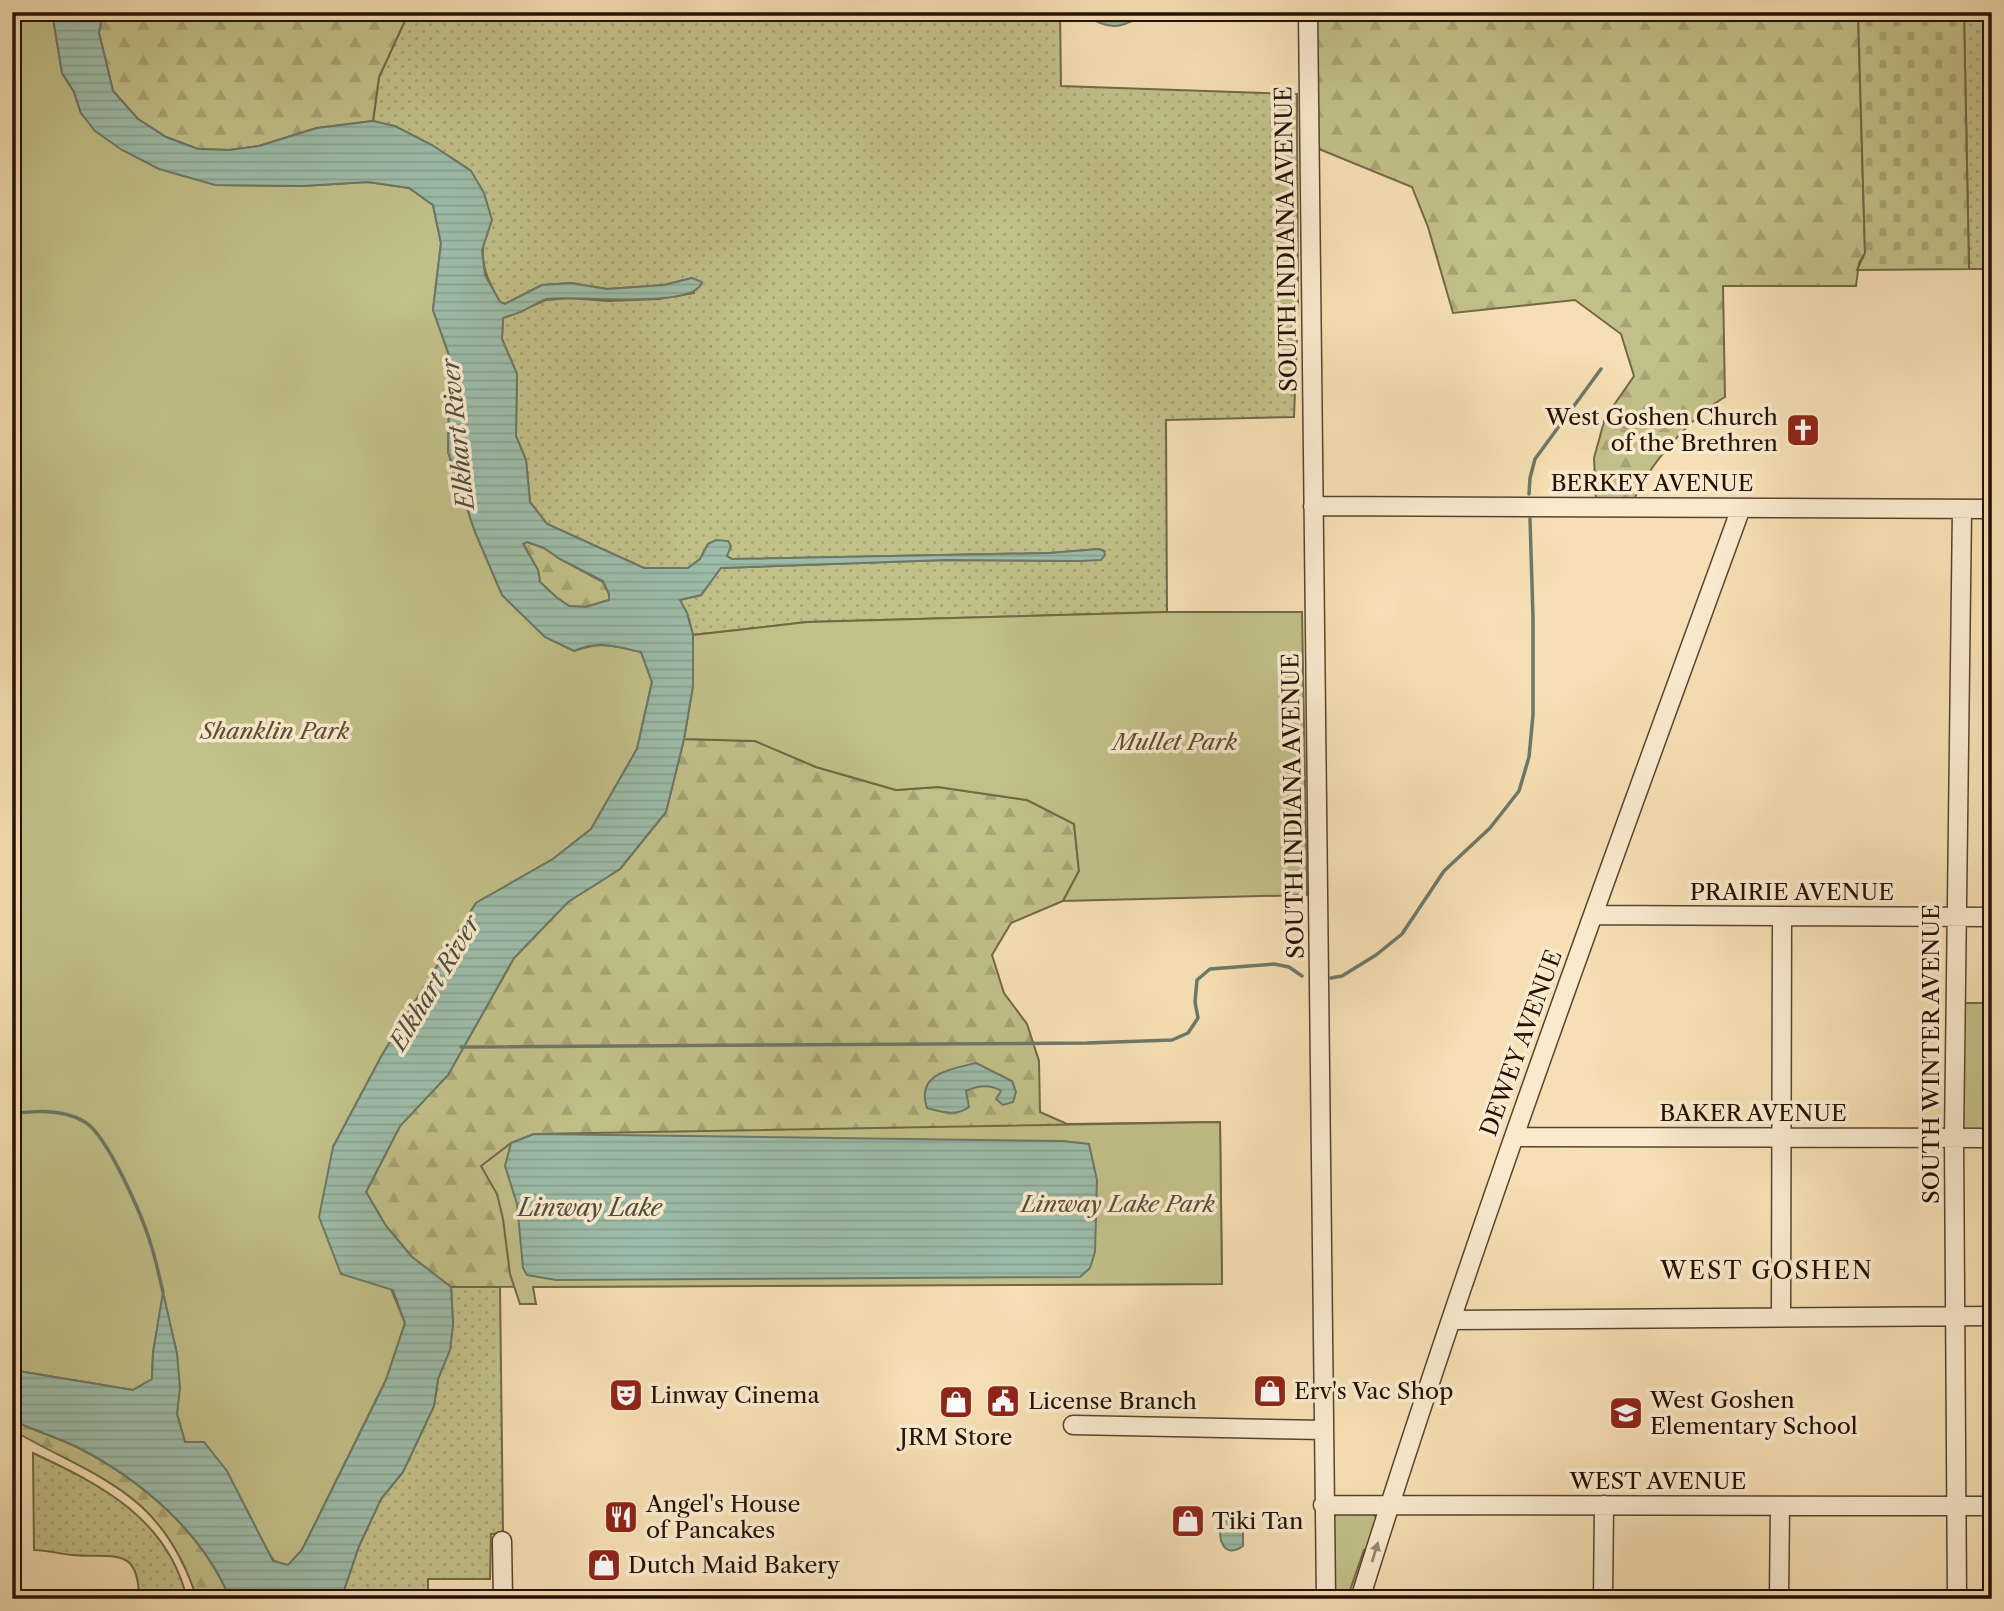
<svg xmlns="http://www.w3.org/2000/svg" width="2004" height="1611" viewBox="0 0 2004 1611" font-family="'Libre Caslon Text',serif">
	<defs>
		<pattern id="grass-dots" width="8" height="8" patternUnits="userSpaceOnUse" patternTransform="scale(1.75)"><rect width="8" height="8" fill="#c2c089"/><path d="M2 2h.1M6 6h.1" fill="none" stroke="#a7a475" stroke-width="1.8" stroke-linecap="round"/></pattern>
		<pattern id="forest-firs" width="22" height="20" patternUnits="userSpaceOnUse" patternTransform="scale(1.75)"><rect width="22" height="20" fill="#c2c089"/><path d="M5 1l3.5 6h-7zM16 11l3.5 6h-7z" fill="#a7a475"/></pattern>
		<pattern id="cemetery-stones" width="16" height="16" patternUnits="userSpaceOnUse" patternTransform="scale(1.75)"><rect width="16" height="16" fill="#c2c089"/><path d="M2 7V4a2 2 0 0 1 4 0v3zM10 15v-3a2 2 0 0 1 4 0v3z" fill="#a7a475"/></pattern>
		<pattern id="water-rules" width="6" height="5" patternUnits="userSpaceOnUse" patternTransform="scale(1.75)"><rect width="6" height="5" fill="#9dbdaa"/><path d="M0 2.5h6" fill="none" stroke="#87a191"/></pattern>
	</defs>
	<rect width="100%" height="100%" fill="#f6dfb4"/>
	<filter id="stains"><feTurbulence type="fractalNoise" baseFrequency=".00286" numOctaves="4"/><feColorMatrix values="0 0 0 0 .2 0 0 0 0 .09 0 0 0 0 .02 0 0 0 .5 -.17"/></filter>
	<radialGradient id="worn" r=".72"><stop offset=".6" stop-color="#630" stop-opacity="0"/><stop offset="1" stop-color="#630" stop-opacity=".3"/></radialGradient>
	<path fill="url(#grass-dots)" stroke="#736846" stroke-width="2" d="M409,12H1060L1061,86L1297,94L1298,307L1294,417L1166,420L1167,612L807,622L693,635L687,613L679,600L701,595L720,568L945,560L1081,561L1104,551L1099,549L1050,553L732,559L708,544L700,559L688,568H644L547,524L530,502L526,460L516,436L517,374L502,339L503,318L546,300L570,298L608,301L659,299L694,293L692,278L664,285L607,289L571,283L542,285L505,304L500,302C489,282 478,263 485,239L471,171C440,150 410,130 373,121L379,77Z
		M1964,12H1992V269H1969Z
		M451,1287H500L503,1533L491,1534L490,1579H428V1599H341L359,1546L381,1499L403,1472L434,1406L438,1379L450,1349L453,1324Z
		M33,1453C102,1485 168,1519 187,1599H139C139,1544 112,1559 72,1555C59,1554 48,1550 34,1550Z"/>
	<path fill="url(#forest-firs)" stroke="#736846" stroke-width="2" d="M103,12H409L379,77L373,121L317,128L259,146L229,150L198,149L166,137L138,119L113,91L99,33Z
		M1315,12H1858L1865,253L1859,263L1856,286H1723L1725,397C1693,415 1645,468 1633,503L1596,502L1594,458L1605,418L1634,376L1621,334L1575,300L1453,313L1428,227L1412,187L1319,149Z
		M527,542L544,548L560,559L603,582L609,594V600L586,607L569,606L556,597L540,582L538,570L523,543Z
		M684,739L755,741L816,767L896,790L938,787L1027,800L1074,823L1079,871L1063,901L1011,923L992,955L1004,993L1027,1024L1039,1061L1040,1112L1067,1124L1220,1122L1222,1284L451,1287L412,1257L386,1226L366,1192L400,1126L448,1075L514,958L568,902L620,869L666,812Z
		M12,1420C33,1430 56,1437 77,1447C140,1479 203,1532 230,1599H197C162,1491 100,1480 12,1430Z"/>
	<path fill="url(#cemetery-stones)" stroke="#736846" stroke-width="2" d="M1858,12H1964L1969,269L1857,270L1865,253Z"/>
	<path fill="#c2c089" stroke="#736846" stroke-width="2" d="M12,12H52L62,73L74,92L81,113L215,185L302,186L368,182L409,188L433,205L441,243L433,310L450,358L448,452L475,532L502,595L545,637L574,651C600,641 614,646 641,652L652,682L637,749L591,829L553,859L476,903L382,1055L333,1147L405,1323L386,1380L302,1550L288,1566L274,1561L262,1542L185,1442L177,1414L179,1388L177,1354L163,1295L153,1353L152,1380L133,1390L12,1370Z
		M1167,612H1302L1307,895L1063,901L1079,871L1074,824L1027,800L938,787L896,790L816,767L755,741L684,739L693,686V635L807,622Z
		M1960,1003H1992V1132H1966L1959,1124Z
		M1220,1122L1222,1284L533,1287L536,1304H520L510,1274L503,1219L497,1194L481,1166L511,1143L534,1134Z
		M1337,1513H1372L1377,1518L1368,1548L1364,1550L1347,1599H1335L1334,1517Z"/>
	<path fill="url(#water-rules)" stroke="#6d7867" stroke-width="2" fill-rule="evenodd" d="M52,12H103L99,33L113,91L138,119L166,137L198,149L229,150L259,146L317,128L373,121L395,126L432,145L471,171L484,193L492,220L482,250L485,275L500,302L505,304L542,285L571,283L607,289L664,285L692,278L702,282C695,310 573,295 547,299C540,301 535,305 528,308C521,313 511,315 503,318L502,339L517,374L516,436L526,460L530,502L547,524L644,568H688L700,559L708,544L716,540L728,541L731,546L727,556L732,559L1050,553L1099,549L1104,551L1105,555L1101,560L1081,561L945,560L721,568L701,595L680,600L687,613L693,635V686L684,739L666,812L620,869L568,902L514,958L448,1075L400,1126L366,1192L386,1226L412,1257L451,1287L453,1324L450,1350L438,1379L434,1406L403,1472L381,1499L359,1546L341,1599H230C203,1532 140,1479 77,1447C56,1437 33,1430 12,1420V1370L133,1390L152,1379L153,1353L163,1292L177,1354L180,1388L177,1414L185,1442H204L227,1471L273,1561L288,1565L302,1550L386,1380L405,1323L393,1290L341,1274L319,1217L333,1147L382,1055L476,903L553,859L591,829L637,749L652,682L641,652C614,646 600,640 574,651L545,637L502,595L475,532L448,452L450,358L433,310L441,243L433,205L409,188L368,182L302,186L215,185L159,169L122,150L95,131L81,113L74,92L62,73ZM527,542L544,548L560,559L603,581L609,594V600L586,607L569,606L556,597L540,582L538,570L523,544Z
		M1087,12H1148C1126,26 1113,32 1090,18Z
		M976,1063L1012,1081L1016,1092L1013,1102L1003,1105L996,1099L1001,1091C990,1084 977,1086 966,1091L969,1107C956,1117 941,1112 927,1108C915,1073 952,1069 976,1063Z
		M534,1134L1063,1141L1089,1144L1097,1180L1095,1252L1090,1268L1080,1277L556,1280L527,1275L523,1268L517,1204L505,1166L511,1143Z
		M1236,1518L1243,1520V1546C1224,1560 1216,1538 1222,1522Z"/>
	<g fill="none" stroke-linecap="round" stroke-linejoin="round">
		<path stroke="#6d7867" stroke-width="3.5" d="M1529,494L1530,478L1535,459L1601,369
			M1331,978L1342,976L1376,955L1402,934L1444,871L1490,828L1519,791L1529,757L1533,715V618L1530,519
			M461,1047L1087,1043L1172,1040L1188,1033L1198,1018L1195,1002L1197,980L1210,969L1274,964L1289,967L1302,976
			M12,1114C37,1110 64,1109 85,1122C108,1136 143,1218 151,1245C156,1260 159,1276 163,1292"/>
		<g stroke="#58442e" stroke-width="21">
			<path id="minor" d="M1308,12L1326,1599
				M1313,506L1992,509
				M1593,915L1992,917
				M1514,1137L1992,1138
				M1781,1317L1782,916
				M1451,1320L1992,1316
				M1073,1425L1323,1430
				M1323,1505L1992,1506
				M502,1541L503,1599
				M1779,1598L1780,1506
				M1360,1599C1475,1231 1609,870 1741,508
				M1603,1599L1604,1505
				M1957,1599L1954,1138L1962,509"/>
		</g>
		<use href="#minor" stroke="#f9eace" stroke-width="18"/>
	</g>
	<defs><path id="oneway-solid" d="M-6-.8H1V-3.2L6.5 0L1 3.2V.8H-6Z" transform="scale(1.75)"/></defs>
	<use fill="#998872" href="#oneway-solid" transform="translate(1375 1552) rotate(-73)"/>
	<defs>
		<g id="church-square" transform="scale(1.75)"><rect x="-9" y="-9" width="18" height="18" rx="4" fill="#8f2418" stroke="#f9eace"/><path d="M-1.2-6h2.4v3.5h3.3v2.4h-3.3V6h-2.4V-.1h-3.3v-2.4h3.3Z" fill="#fff"/></g>
		<g id="shop-square" transform="scale(1.75)"><rect x="-9" y="-9" width="18" height="18" rx="4" fill="#8f2418" stroke="#f9eace"/><path d="M-5-2.5h2.3a2.7 3.5 0 0 1 5.4 0H5L5.5 6h-11ZM-1.5-2.5h3a1.5 2.3 0 0 0-3 0Z" fill="#fff"/></g>
		<g id="theatre-square" transform="scale(1.75)"><rect x="-9" y="-9" width="18" height="18" rx="4" fill="#8f2418" stroke="#f9eace"/><path d="M-5-5.5Q0-4 5-5.5V0Q5 5 0 6Q-5 5-5 0ZM-3.3-2.5H-1v1.5H-3.3ZM1-2.5H3.3v1.5H1ZM-2.8 1Q0 5.5 2.8 1Z" fill="#fff"/></g>
		<g id="civic-square" transform="scale(1.75)"><rect x="-9" y="-9" width="18" height="18" rx="4" fill="#8f2418" stroke="#f9eace"/><path d="M-.6-6.5H3V-4.5H.6V-3L4-1V1h2V6H-6V1h2V-1L-.6-3ZM-1.2 2.5V6h2.4V2.5Z" fill="#fff"/></g>
		<g id="school-square" transform="scale(1.75)"><rect x="-9" y="-9" width="18" height="18" rx="4" fill="#8f2418" stroke="#f9eace"/><path d="M0-5L7-2L0 1L-7-2ZM-4 1L0 2.5L4 1V4Q0 6-4 4Z" fill="#fff"/></g>
		<g id="restaurant-square" transform="scale(1.75)"><rect x="-9" y="-9" width="18" height="18" rx="4" fill="#8f2418" stroke="#f9eace"/><path d="M-5-6h1v4h1v-4h1v4h1v-4h1v5L-1.5 .5V6h-2V.5L-5-1ZM5-6V6H3V1.5H1.5Q1.5-4 5-6Z" fill="#fff"/></g>
	</defs>
	<g fill-rule="evenodd">
		<use href="#church-square" x="1803" y="430"/>
		<use href="#shop-square" x="1270" y="1391"/>
		<use href="#theatre-square" x="626" y="1395"/>
		<use href="#civic-square" x="1003" y="1401"/>
		<use href="#shop-square" x="956" y="1402"/>
		<use href="#school-square" x="1626" y="1413"/>
		<use href="#restaurant-square" x="621" y="1517"/>
		<use href="#shop-square" x="1188" y="1521"/>
		<use href="#shop-square" x="604" y="1565"/>
	</g>
	<g text-anchor="middle" stroke-width="7" stroke-linejoin="round" paint-order="stroke">
		<g font-size="23" fill="#241102" stroke="#f9eace">
			<text transform="translate(1286 239) rotate(-91)" y="8">SOUTH INDIANA AVENUE</text>
			<text x="1652" y="491">BERKEY AVENUE</text>
			<text transform="translate(1293 806) rotate(-91)" y="8">SOUTH INDIANA AVENUE</text>
			<text x="1792" y="900">PRAIRIE AVENUE</text>
			<text transform="translate(1521 1043) rotate(-70)" y="8">DEWEY AVENUE</text>
			<text transform="translate(1931 1054) rotate(-90)" y="8">SOUTH WINTER AVENUE</text>
			<text x="1753" y="1121">BAKER AVENUE</text>
			<text x="1658" y="1489">WEST AVENUE</text>
		</g>
		<g font-size="23" fill="#241102" stroke="#f9eace" text-anchor="start">
			<text x="1778" y="425" text-anchor="end">West Goshen Church<tspan x="1778" dy="26">of the Brethren</tspan></text>
			<text x="1294" y="1399">Erv's Vac Shop</text>
			<text x="650" y="1403">Linway Cinema</text>
			<text x="1650" y="1408">West Goshen<tspan x="1650" dy="26">Elementary School</tspan></text>
			<text x="1028" y="1409">License Branch</text>
			<text x="956" y="1445" text-anchor="middle">JRM Store</text>
			<text x="646" y="1512">Angel's House<tspan x="646" dy="26">of Pancakes</tspan></text>
			<text x="1212" y="1529">Tiki Tan</text>
			<text x="628" y="1573">Dutch Maid Bakery</text>
		</g>
		<g font-size="23" font-style="italic" fill="#5b4e31" stroke="#f9eace">
			<text x="275" y="739">Shanklin Park</text>
			<text x="1175" y="750">Mullet Park</text>
			<text x="1118" y="1212">Linway Lake Park</text>
		</g>
		<g font-size="24" font-style="italic" fill="#4e4d3d" stroke="#f9eace">
			<text transform="translate(458 434) rotate(-96)" y="8">Elkhart River</text>
			<text transform="translate(435 983) rotate(-59)" y="8">Elkhart River</text>
			<text x="590" y="1216">Linway Lake</text>
		</g>
		<g font-size="24" letter-spacing="2" fill="#241102" stroke="#f9eace">
			<text x="1767" y="1279">WEST GOSHEN</text>
		</g>
	</g>
	<rect width="2004" height="1611" fill="none" stroke="#f6dfb4" stroke-width="42"/>
	<rect x="14" y="14" width="1976" height="1583" fill="none" stroke="#241102" stroke-width="3.5"/>
	<rect x="21" y="21" width="1962" height="1569" fill="none" stroke="#241102" stroke-width="2"/>
	<rect width="100%" height="100%" filter="url(#stains)"/>
	<rect width="100%" height="100%" fill="url(#worn)"/>
</svg>
